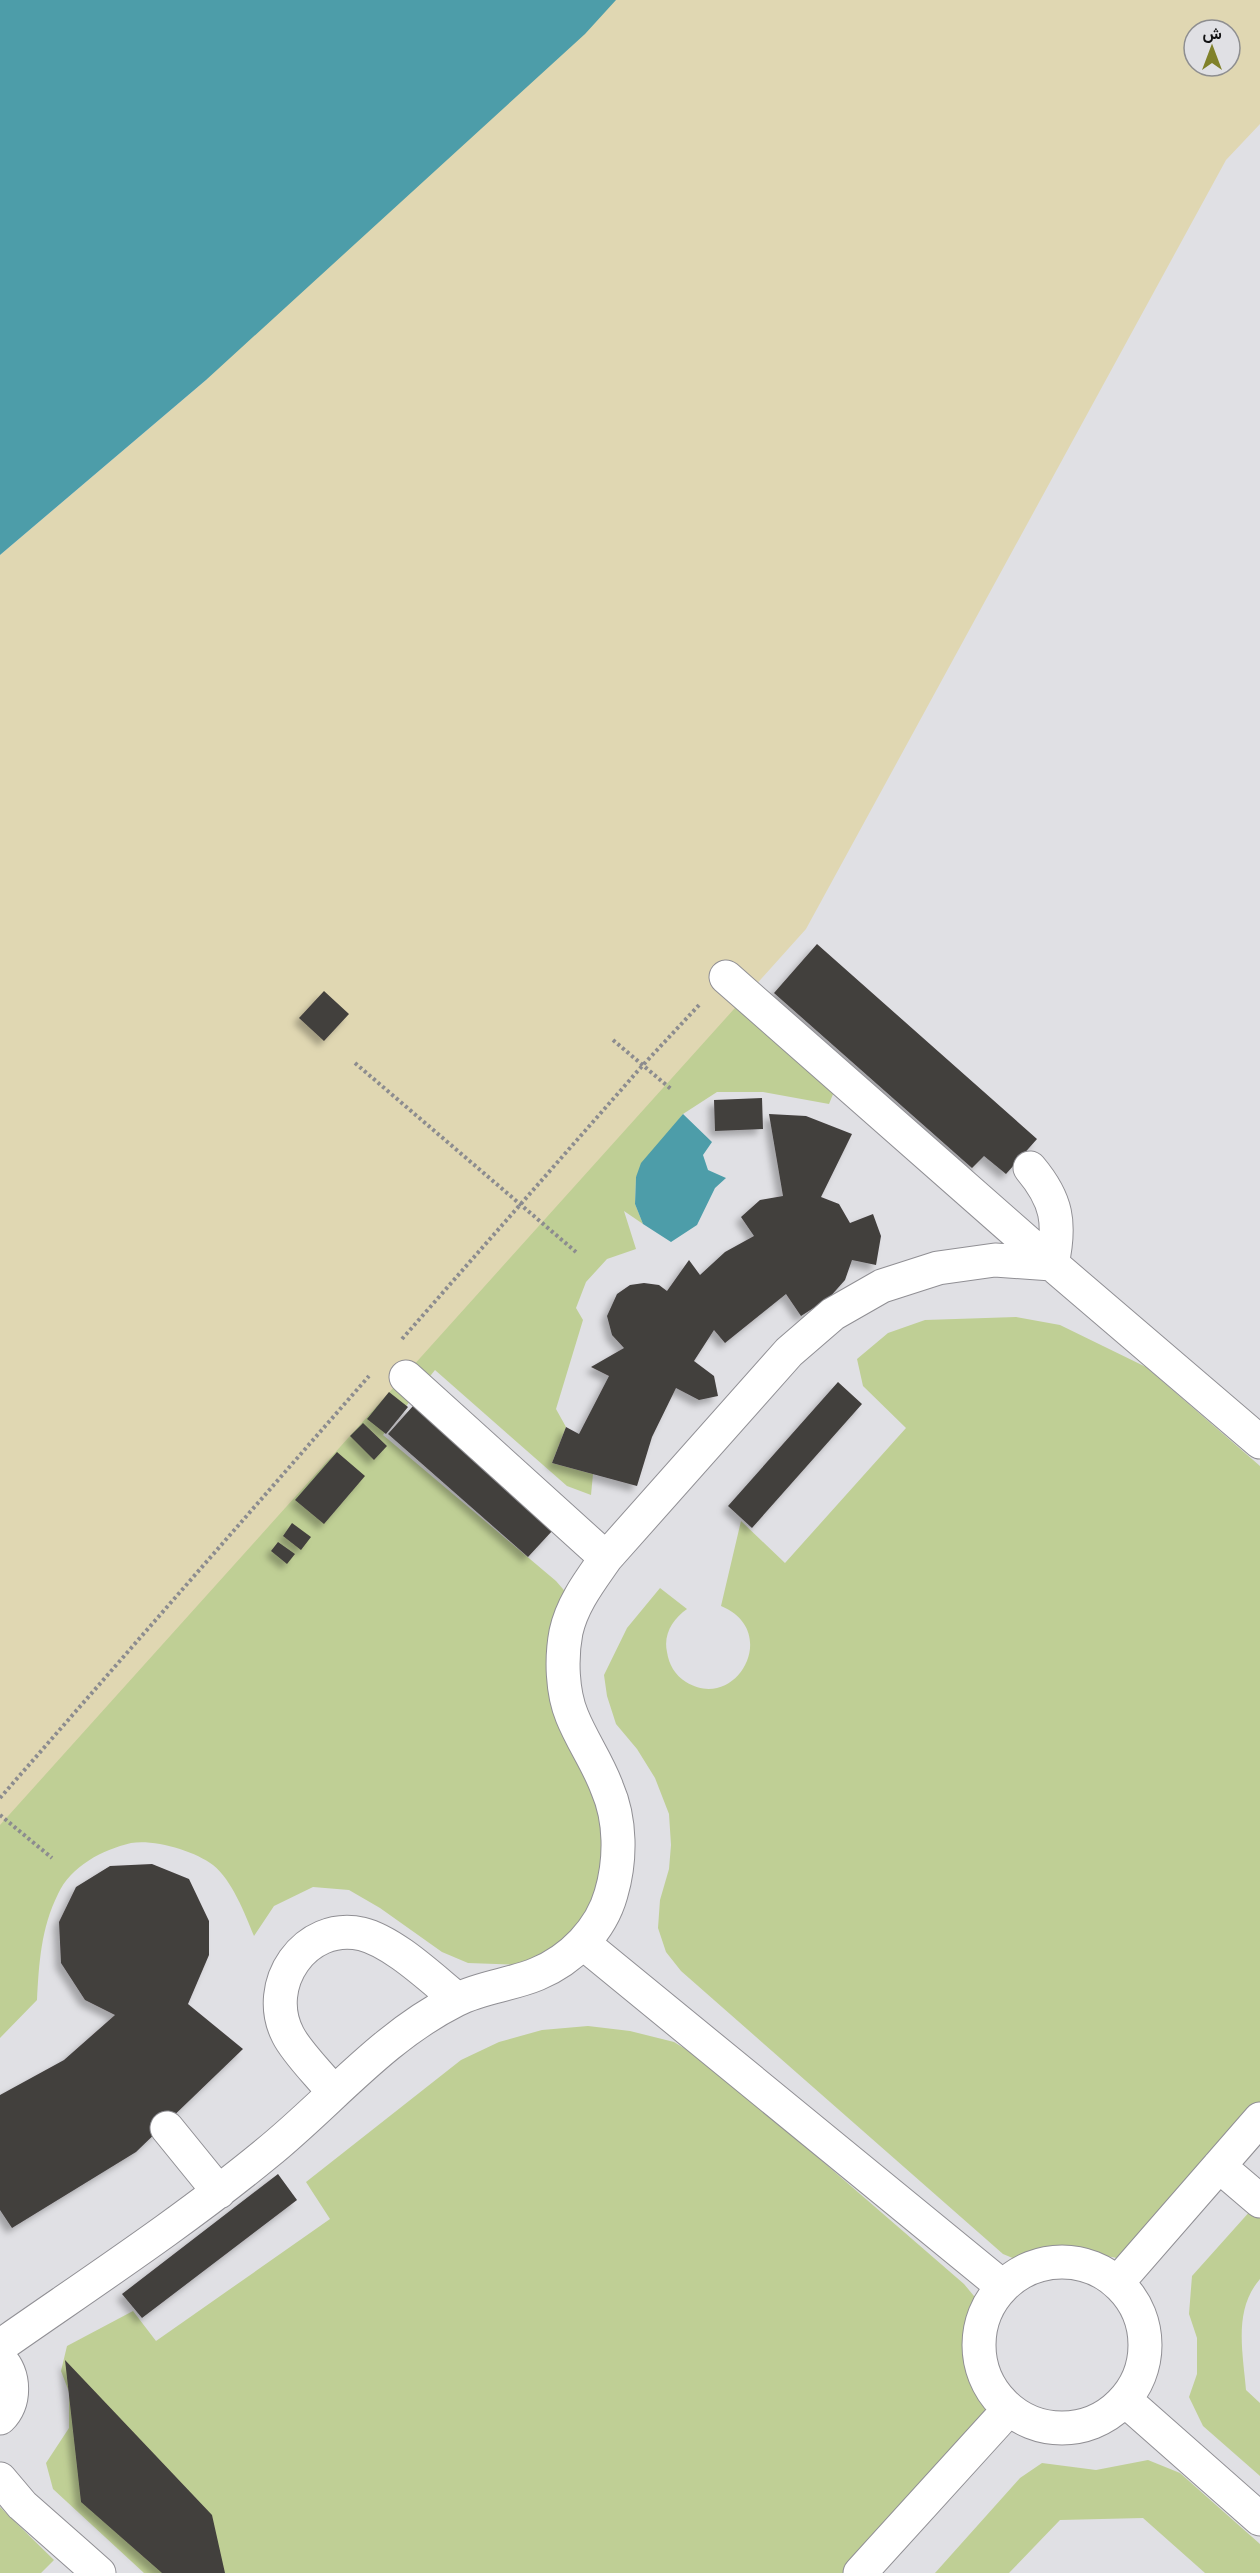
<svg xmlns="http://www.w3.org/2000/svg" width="1260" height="2573" viewBox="0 0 1260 2573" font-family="'Space Grotesk',Vazirmatn,sans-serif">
	<defs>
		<filter id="shadow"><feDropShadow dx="-5.5" dy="5.5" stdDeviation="3" flood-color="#0004"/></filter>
	</defs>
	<rect width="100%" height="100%" fill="#e0e0e4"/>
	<path fill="#bfcf95" d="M718,985L842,1072L829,1104L763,1092H717L683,1114L636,1177L635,1204L643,1224L624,1211L636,1249L607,1259L586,1282L576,1308L583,1320L556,1409L566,1427L552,1463L593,1474L591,1495L567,1486L435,1370L383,1435L556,1581L569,1596L557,1657L616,1804L586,1934L521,1965L468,1963L442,1952L380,1908L349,1890L313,1887L274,1906L254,1936C245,1914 232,1880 213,1865C195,1851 154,1839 131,1843C102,1850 71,1866 58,1894C41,1928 39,1963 37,2000L0,2038V1810Z
		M1016,1317L1060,1325L1146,1367L1260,1466V2118L1122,2259L1096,2254H1065L1032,2266L1003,2254L681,1971L666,1952L658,1928L660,1900L669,1869L671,1845L669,1814L655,1778L637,1749L616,1724L607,1696L604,1675L627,1628L660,1588L687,1609C673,1619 663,1634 667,1652C669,1665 675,1675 686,1682C736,1713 782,1631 721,1606L741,1521L785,1563L906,1428L863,1386L857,1359L888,1333L925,1320Z
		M588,2026L630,2031L674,2042L710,2064L964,2284L993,2319C990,2325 983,2333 981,2340C974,2360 986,2386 995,2404L870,2573H144L53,2489L46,2463L69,2428V2392L61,2371L67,2346L133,2311L156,2341L330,2219L306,2182L461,2060L499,2042L542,2030Z
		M1260,2200V2279C1233,2310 1243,2353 1246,2390L1260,2403V2476L1203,2426L1189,2397L1197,2374V2338L1189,2314L1192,2276Z
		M1148,2460L1180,2473L1260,2544V2573H1205L1143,2518L1060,2520L1009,2573H935L1020,2478L1042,2463L1096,2470Z
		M0,2507L54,2560L41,2573H0Z"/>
	<path fill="#e0d7b2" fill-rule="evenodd" d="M527,0H1260V124L1226,160L806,929L0,1825V555L206,380ZM1194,30H1230V66H1194Z"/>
	<path fill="#4d9da9" d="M0,0H616L585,34L206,380L0,555Z
		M683,1114L712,1142L703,1155L708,1170L726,1178L715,1188L697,1225L671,1242L643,1224L635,1204L636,1177L641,1163Z"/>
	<path fill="#433f3e" filter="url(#shadow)" d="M817,944L1037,1139L1006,1174L984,1156L972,1168L774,993Z
		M324,991L349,1014L324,1041L299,1018Z
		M762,1098L763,1129L715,1131L714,1100Z
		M769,1114L806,1116L852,1134L821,1197L839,1204L850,1223L873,1214L881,1236L876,1265L852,1260L845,1280L829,1298L801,1316L786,1294L725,1343L714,1330L694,1361L714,1376L718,1396L699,1400L676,1388L652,1437L637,1486L552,1463L566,1427L579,1434L609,1376L591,1367L624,1348L612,1335L607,1316L617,1294L630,1285L644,1283L659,1285L667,1291L689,1260L700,1275L725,1252L754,1236L741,1217L760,1200L783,1196Z
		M838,1382L862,1404L752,1528L728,1506Z
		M389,1392L408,1407L386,1434L367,1419Z
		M413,1406L553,1530L528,1557L388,1434Z
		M363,1423L387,1446L374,1460L350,1436Z
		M337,1452L365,1476L324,1524L295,1500Z
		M292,1523L311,1537L301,1550L283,1536Z
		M278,1542L295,1554L287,1564L271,1551Z
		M152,1864L189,1879L209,1921V1955L188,2004L243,2049L136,2152L12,2228L0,2210V2095L64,2060L115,2015L85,2000L61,1963L59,1922L76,1887L110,1866Z
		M278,2174L297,2200L142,2318L122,2294Z
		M65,2360L212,2515L225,2573H162L81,2502Z"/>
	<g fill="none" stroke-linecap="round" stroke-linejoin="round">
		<g stroke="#908f94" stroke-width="35">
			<path id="minor" d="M726,977L1052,1264L1260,1442
				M406,1377L606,1558
				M583,1943L1002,2286
				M334,2093C321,2076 297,2053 288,2035C262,1985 305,1921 362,1934C394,1942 432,1979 457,1999
				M167,2128L219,2192
				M1219,2166L1260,2201
				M979 2345a83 83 0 1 1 166 0a83 83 0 1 1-166 0Z
				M1118,2282L1260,2119
				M0,2346C90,2283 182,2223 267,2153C330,2102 382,2037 456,2000C481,1987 511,1985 537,1974C571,1960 601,1930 611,1894C621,1860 621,1820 607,1788C598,1763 582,1741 572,1716C562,1692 561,1658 566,1632C572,1604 590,1581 606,1558L789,1352L833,1314L882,1286L938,1268L995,1260L1052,1264C1061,1223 1057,1200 1030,1168
				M0,2359C15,2375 16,2402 0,2418
				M1125,2400L1260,2519
				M0,2479L22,2505L99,2573
				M860,2573L1009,2409"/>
		</g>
		<path stroke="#8c8c8f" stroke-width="4" stroke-dasharray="3 3" stroke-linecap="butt" d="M613,1040L671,1089
			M355,1063L576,1252
			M402,1339L643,1065L700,1004
			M0,1798L369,1376
			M0,1815L52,1858"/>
		<use href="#minor" stroke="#fff" stroke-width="33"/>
	</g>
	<g transform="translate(1212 48)"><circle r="28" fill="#e0e0e4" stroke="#8e8e90" stroke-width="1.5"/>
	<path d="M0-4.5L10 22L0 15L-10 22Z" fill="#80812a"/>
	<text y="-9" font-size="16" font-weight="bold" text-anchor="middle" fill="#121213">ش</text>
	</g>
</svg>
